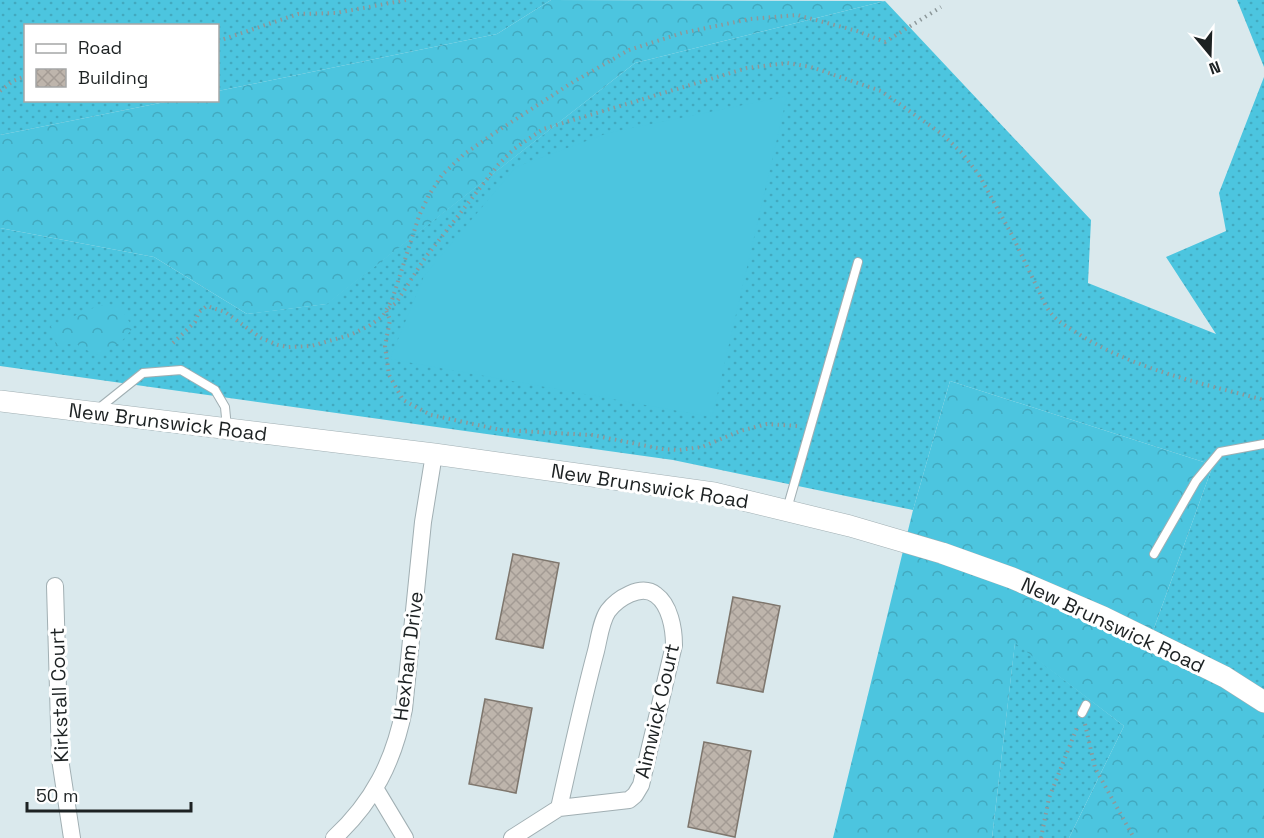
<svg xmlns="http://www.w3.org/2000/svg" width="1264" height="838" viewBox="0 0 1264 838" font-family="'Space Grotesk',sans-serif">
	<defs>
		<pattern id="grass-dots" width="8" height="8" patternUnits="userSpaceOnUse" patternTransform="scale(1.5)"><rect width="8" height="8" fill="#4cc5df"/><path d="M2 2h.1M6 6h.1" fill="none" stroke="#42a9bf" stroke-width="1.8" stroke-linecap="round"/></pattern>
		<pattern id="forest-crowns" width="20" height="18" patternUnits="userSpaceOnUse" patternTransform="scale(1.5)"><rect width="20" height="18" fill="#4cc5df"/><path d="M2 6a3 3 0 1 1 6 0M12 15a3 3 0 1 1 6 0" fill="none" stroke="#42a9bf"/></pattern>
		<pattern id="building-cross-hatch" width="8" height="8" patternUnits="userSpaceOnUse" patternTransform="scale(1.5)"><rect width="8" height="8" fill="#beb5ac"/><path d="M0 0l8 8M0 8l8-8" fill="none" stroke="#a39b94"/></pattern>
	</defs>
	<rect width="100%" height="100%" fill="#dae9ed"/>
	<path fill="url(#grass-dots)" d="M0,0H551L497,34L218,91V26H26V100L170,101L0,135Z
		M1237,0H1264V67Z
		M885,1L1091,220L1088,283L1216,334L1166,257L1226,231L1219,193L1264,77V708L1149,642L1213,465L950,381L913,510L673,460L0,366V228L154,257L247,314L326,304L635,63Z
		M1015,642L1124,726L1069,838H992Z"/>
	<path fill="url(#forest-crowns)" d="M551,0L885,1L635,63L327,304L247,314L154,257L0,228V135L170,101L218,100V91L497,34Z
		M119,305L133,328L121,342L96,355L74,343L56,346L51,326L98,306Z
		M950,381L1213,465L1149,642L1264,708V838H1069L1124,726L1015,643L992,838H833L913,510Z"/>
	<path fill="#4cc5df" d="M787,96L712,417L390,359L424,276L516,167L608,133Z"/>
	<path fill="url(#building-cross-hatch)" stroke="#7e766d" stroke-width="1.5" d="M513,554L559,563L543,648L496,639Z
		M733,597L780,606L763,692L717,683Z
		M485,699L532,708L516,793L469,784Z
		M704,742L751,751L735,837L688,827Z"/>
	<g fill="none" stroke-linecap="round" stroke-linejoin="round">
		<g stroke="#a1afb3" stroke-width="10">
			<path id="service" d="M98,409L143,373L181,370L215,390L225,407L227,428
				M787,509L858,262
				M1154,554L1196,481L1220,452L1264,444
				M1082,713L1086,705"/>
		</g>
		<g stroke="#a1afb3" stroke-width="18">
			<path id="minor" d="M55,586L60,759L72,838
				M375,788L405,838
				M334,838C373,802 394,761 404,709L423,522L434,454
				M512,838L559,808L629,800L635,795L641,785L674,645C674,629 670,605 656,595C641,583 617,599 608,611C601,621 599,639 596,651C582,703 571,755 559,808"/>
		</g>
		<g stroke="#a1afb3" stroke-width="22">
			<path id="tertiary" d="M0,401L434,454L714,493L850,526L942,553L1012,578L1103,617L1225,677L1264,702"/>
		</g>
		<path stroke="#8d989a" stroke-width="4" stroke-dasharray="1.5 4.5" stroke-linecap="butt" d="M218,41L298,14L336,13L406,0
			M0,91L13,81L26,76
			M173,343L195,322L199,312L207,306L225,312L261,338L278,345L288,347L311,346L350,335L369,326L383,316L392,300L419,216L429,195L442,175L463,155L493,134L573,82L629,50L682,33L750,19L797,15L857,31L885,42L941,7
			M797,426L767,424L740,431L702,447L679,450L662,449L592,435L501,430L431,415L403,400L389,375L385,346L390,320L386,310L396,303L425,258L498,165L514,149L543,129L747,68L787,63L811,67L881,91L942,134L962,153L979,175L1012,235L1046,306C1054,320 1065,325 1077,333C1133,369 1200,383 1264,400
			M1085,724L1095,768L1134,838
			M1041,838L1049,798L1078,725"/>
		<use href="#service" stroke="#fff" stroke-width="8"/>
		<use href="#minor" stroke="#fff" stroke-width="16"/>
		<use href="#tertiary" stroke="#fff" stroke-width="21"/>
	</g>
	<g text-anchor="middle" stroke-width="6" stroke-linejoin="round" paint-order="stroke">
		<g font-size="20" fill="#1d2223" stroke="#fff">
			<text transform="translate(168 422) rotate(7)" y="7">New Brunswick Road</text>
			<text transform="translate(650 486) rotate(9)" y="7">New Brunswick Road</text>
			<text transform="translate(1113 625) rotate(25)" y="7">New Brunswick Road</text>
			<text transform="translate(408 656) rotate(-83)" y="7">Hexham Drive</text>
			<text transform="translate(59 695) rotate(-92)" y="7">Kirkstall Court</text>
			<text transform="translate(657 711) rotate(-77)" y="7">Aimwick Court</text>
		</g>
	</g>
	<rect x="24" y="24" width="195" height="78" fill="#ffffff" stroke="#a5a7a7" stroke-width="1.5"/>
	<rect x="36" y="44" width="30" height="9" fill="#ffffff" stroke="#a5a7a7" stroke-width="1.5"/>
	<text x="78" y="54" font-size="18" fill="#1d2223">Road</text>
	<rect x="36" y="69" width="30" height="18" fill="url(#building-cross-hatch)" stroke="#a5a7a7" stroke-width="1.5"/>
	<text x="78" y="84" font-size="18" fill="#1d2223">Building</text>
	<g transform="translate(1210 54) rotate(161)" stroke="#ffffff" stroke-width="4.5" paint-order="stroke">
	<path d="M0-4.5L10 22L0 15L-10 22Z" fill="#1d2223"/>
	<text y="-9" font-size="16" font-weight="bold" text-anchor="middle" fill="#1d2223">N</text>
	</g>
	<path d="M27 802v9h164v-9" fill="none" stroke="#1d2223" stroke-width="3"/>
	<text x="36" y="802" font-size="18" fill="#1d2223" stroke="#ffffff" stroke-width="4.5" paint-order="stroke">50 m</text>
</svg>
